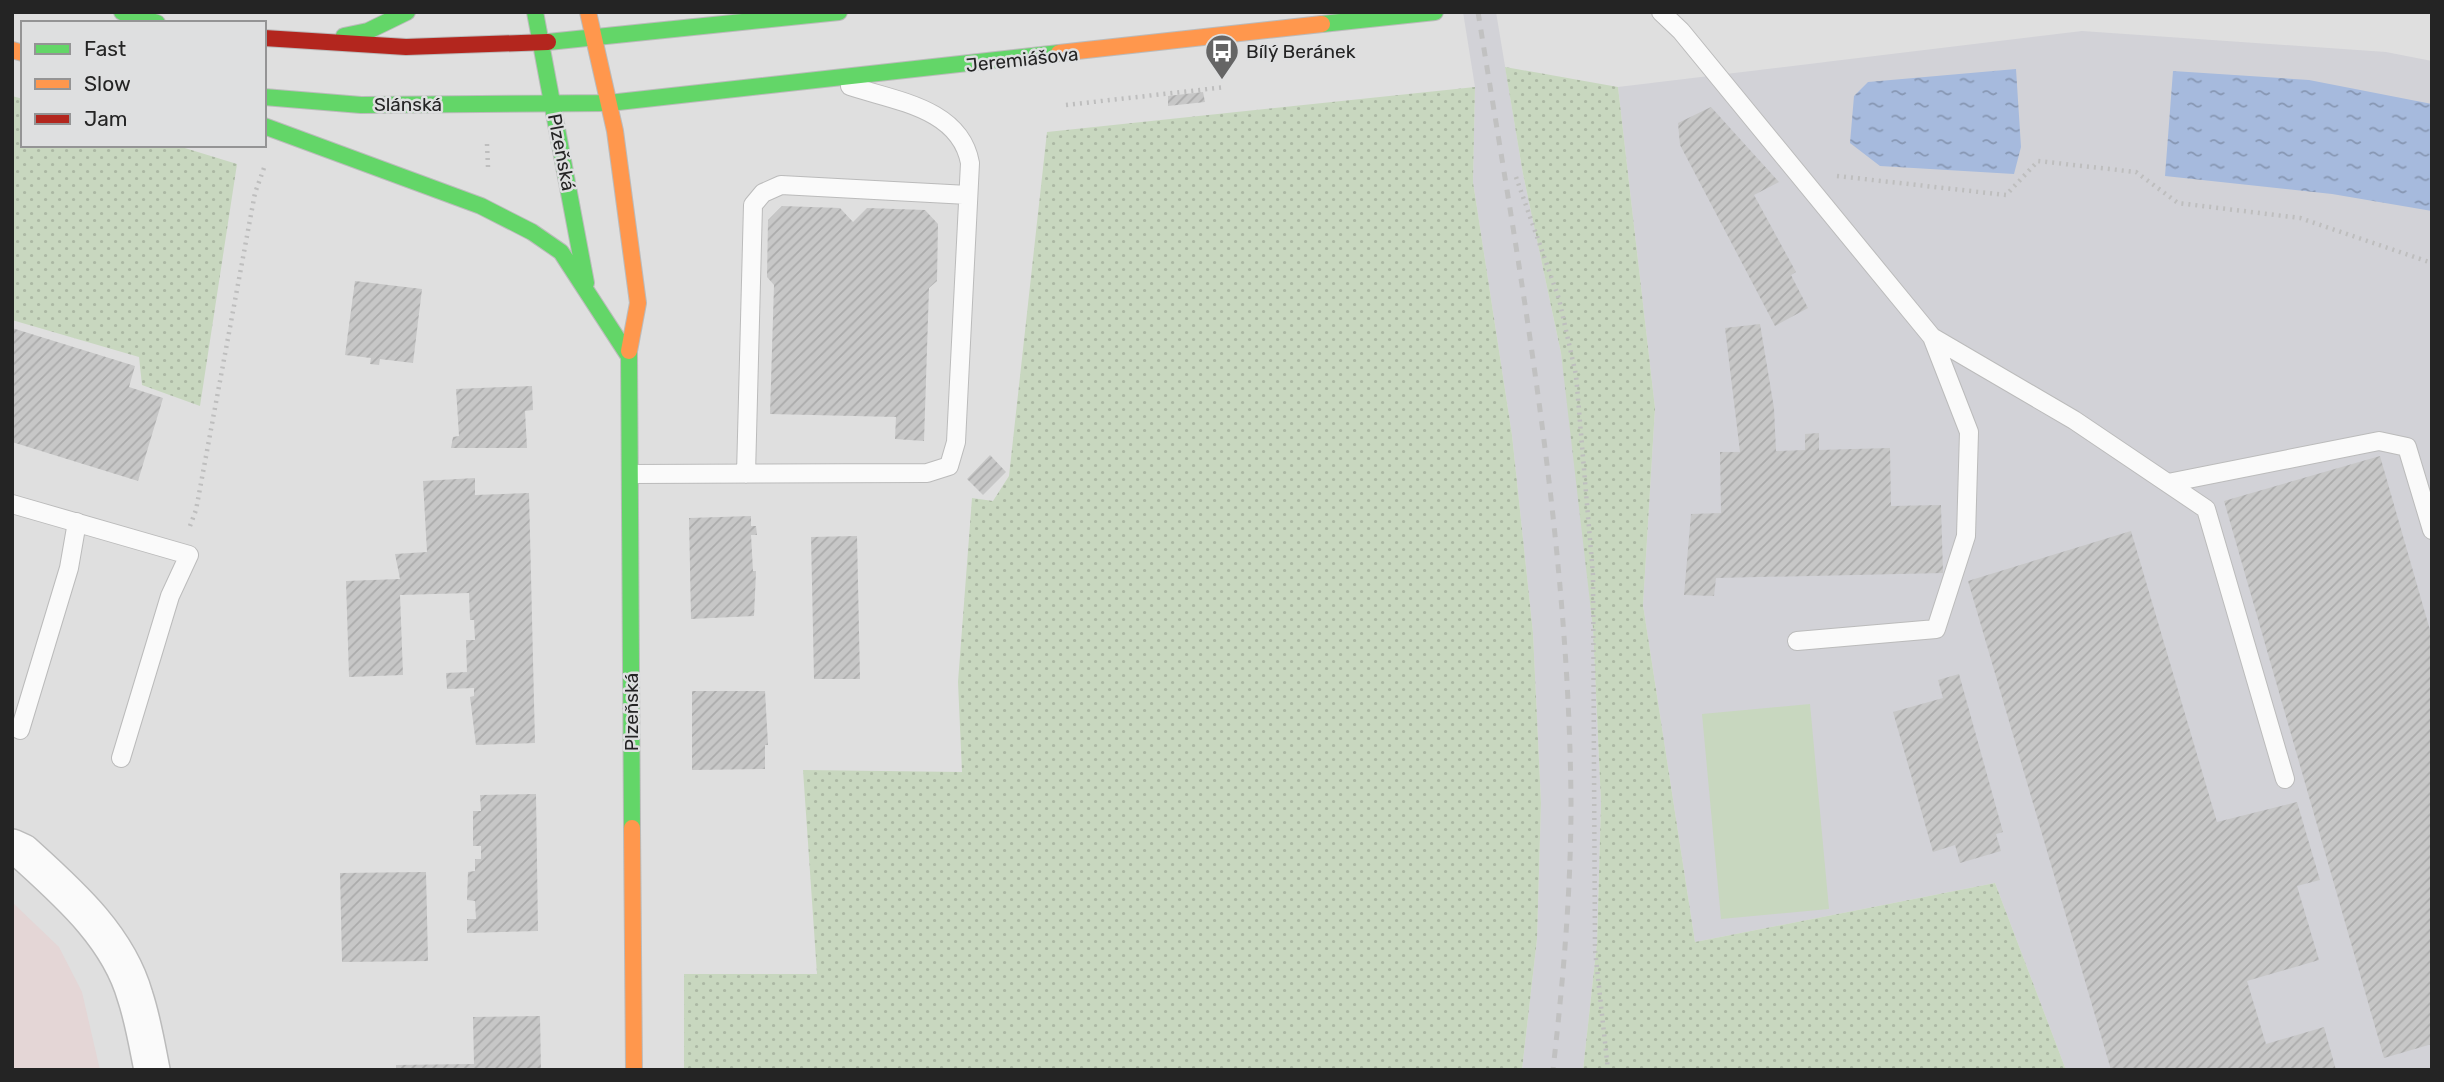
<svg xmlns="http://www.w3.org/2000/svg" width="2444" height="1082" viewBox="0 0 2444 1082" font-family="Rubik,sans-serif">
	<defs>
		<pattern id="grass-dots" width="8" height="8" patternUnits="userSpaceOnUse" patternTransform="scale(1.75)"><rect width="8" height="8" fill="#c8d7bf"/><path d="M2 2h.1M6 6h.1" fill="none" stroke="#acb8a4" stroke-width="1.8" stroke-linecap="round"/></pattern>
		<pattern id="water-ripples" width="26" height="14" patternUnits="userSpaceOnUse" patternTransform="scale(1.75)"><rect width="26" height="14" fill="#a6badd"/><path d="M2 4q2-2 4 0t4 0M15 11q2-2 4 0t4 0" fill="none" stroke="#8797b3"/></pattern>
		<pattern id="building-hatch" width="6" height="6" patternUnits="userSpaceOnUse" patternTransform="scale(1.75)"><rect width="6" height="6" fill="#c7c7c7"/><path d="M-1 1l2-2M0 6l6-6M5 7l2-2" fill="none" stroke="#ababab"/></pattern>
	</defs>
	<rect width="100%" height="100%" fill="#dfdfdf"/>
	<path fill="#d2d2d7" d="M1463,12H1496L1523,174L1561,353L1572,428L1593,628L1601,803L1597,943L1583,1070H1522L1537,939L1541,803L1533,633L1512,435L1473,182L1475,87Z
		M2082,31L2386,52L2432,61V1070H2066L1995,883L1695,942L1643,605L1655,408L1618,87Z"/>
	<path fill="#e4d6d6" d="M12,902L59,947L82,992L100,1070H12Z"/>
	<path fill="url(#grass-dots)" d="M1505,67L1618,87L1655,408L1643,605L1695,942L1995,883L2066,1070H1583L1597,943L1601,803L1593,628L1561,353L1523,174Z
		M1475,87L1473,182L1512,435L1533,633L1541,803L1537,939L1522,1070H684V974H817L803,770L962,772L958,682L972,498L993,501L1009,476L1047,132Z
		M12,96L23,99V145H175L237,164L200,406L142,385L139,357L12,320Z"/>
	<path fill="#c8d7bf" d="M1810,704L1829,909L1721,919L1702,714Z"/>
	<path fill="url(#water-ripples)" d="M2016,69L2021,147L2014,174L1880,166L1850,143L1854,96L1868,82Z
		M2173,71L2309,80L2432,104V211L2332,194L2165,176Z"/>
	<path fill="url(#building-hatch)" d="M1203,92L1205,102L1168,106V96Z
		M1711,107L1779,182L1754,195L1796,272L1791,275L1808,308L1775,326L1680,145L1678,123Z
		M782,206L840,208L853,222L867,208L925,210L938,224L937,281L929,288L924,441L895,439L896,417L770,414L774,285L767,277L768,220Z
		M355,281L422,289L413,363L380,359L379,365L370,364L371,358L345,355Z
		M1760,324L1774,408L1776,451L1805,450V434L1819,433V450L1890,448L1891,506L1941,505L1943,573L1716,578L1714,596L1684,595L1691,514L1721,513L1720,452H1740L1725,328Z
		M12,328L135,366L129,387L163,398L138,481L12,442Z
		M532,386L533,410L525,411L527,448H451L453,437L459,436L456,389Z
		M990,455L1006,472L983,495L967,479Z
		M2380,456L2432,637V1044L2384,1058L2224,501Z
		M475,478V495L529,493L535,743L476,745L470,697L474,696V688L447,689L446,673L467,672L466,640H475L474,620H470L469,593L400,595L403,675L349,677L346,581L400,579L395,554L427,552L423,481Z
		M751,516V526H756L757,535H751L753,571H756L754,616L691,619L689,518Z
		M2131,531L2217,822L2297,802L2320,880L2297,886L2319,960L2247,981L2266,1044L2324,1027L2336,1070H2111L1968,581Z
		M857,536L860,679H814L811,537Z
		M1959,674L2003,832L1996,834L2001,851L1960,863L1955,845L1933,852L1893,712L1943,698L1938,680Z
		M692,691H765L768,745H765V769L692,770Z
		M536,794L538,931L467,933V919H476L475,901L467,900L468,872L475,871V859H481V846H473V811H481L480,795Z
		M426,872L428,961L342,962L340,873Z
		M540,1016L541,1070H396V1065L474,1064L473,1017Z"/>
	<g fill="none" stroke-linecap="round" stroke-linejoin="round">
		<g stroke="#bbb" stroke-width="20">
			<path id="lane" d="M1661,12L1681,31L1932,337L2074,420L2206,509L2285,779
				M631,474L927,473L949,466L956,442L970,163C960,108 895,101 850,86
				M746,474L753,205L763,193L781,185L968,195
				M2168,483L2379,441L2407,447L2432,530
				M12,504L189,555L170,596L121,758
				M1797,641L1936,629L1966,536L1969,432L1932,337
				M20,730L69,568L77,522"/>
		</g>
		<g stroke="#bbb" stroke-width="38">
			<path id="street" d="M12,847L23,852C67,892 118,936 135,996C143,1020 147,1045 152,1070"/>
		</g>
		<g stroke="#bbb" stroke-width="18">
			<path id="fast" d="M122,12L157,23
				M535,12L586,283
				M1322,24L1435,12
				M344,36L368,31L407,12
				M548,42L839,12
				M264,97L361,105L609,103L1059,53
				M264,126L481,206L532,232L561,252L628,355
				M629,351L632,828"/>
		</g>
		<g stroke="#bbb" stroke-width="18">
			<path id="slow" d="M588,12L615,131L638,303L629,351
				M12,50L23,53
				M1059,53L1322,24
				M632,828L634,1070"/>
		</g>
		<g stroke="#bbb" stroke-width="18">
			<path id="jam" d="M264,38L406,47L548,42"/>
		</g>
		<path stroke="#bebebe" stroke-width="4.5" stroke-dasharray="2 5" stroke-linecap="butt" d="M1066,105L1226,87
			M487,144L488,167
			M1837,176L2006,195L2038,161L2136,172L2178,203L2300,218L2432,263
			M1516,177L1559,299L1576,375L1593,575L1595,950L1608,1070
			M190,526L196,510L255,193L264,168"/>
		<use href="#lane" stroke="#fafafa" stroke-width="18"/>
		<use href="#street" stroke="#fafafa" stroke-width="35"/>
		<use href="#fast" stroke="#63d668" stroke-width="16"/>
		<use href="#slow" stroke="#ff974d" stroke-width="16"/>
		<use href="#jam" stroke="#b3261e" stroke-width="16"/>
		<path stroke="#c1c1c1" stroke-width="5" stroke-dasharray="9 9" stroke-linecap="butt" d="M1478,12C1520,273 1569,538 1571,803C1571,893 1563,981 1553,1070"/>
	</g>
	<defs>
		<g id="bus-pin" transform="scale(1.75)"><path d="M0 17L-7.5 6A9.5 9.5 0 1 1 7.5 6Z" fill="#656565" stroke="#dedfe0"/><path d="M-5-6H5V4H4V6H2V4H-2V6H-4V4H-5ZM-3.5-4V0h7V-4ZM-3.5 1.2v1.5H-2V1.2ZM2 1.2v1.5H3.5V1.2Z" fill="#fff"/></g>
	</defs>
	<g fill-rule="evenodd">
		<use href="#bus-pin" x="1222" y="51"/>
	</g>
	<g text-anchor="middle" stroke-width="5" stroke-linejoin="round" paint-order="stroke">
		<g font-size="19" fill="#242424" stroke="#dedfe0" text-anchor="start">
			<text x="1246" y="58">Bílý Beránek</text>
		</g>
		<g font-size="19" fill="#242424" stroke="#dedfe0">
			<text transform="translate(1022 59) rotate(-6)" y="7">Jeremiášova</text>
			<text x="408" y="111">Slánská</text>
			<text transform="translate(562 152) rotate(79)" y="7">Plzeňská</text>
			<text transform="translate(631 712) rotate(-90)" y="7">Plzeňská</text>
		</g>
	</g>
	<rect width="2444" height="1082" fill="none" stroke="#242424" stroke-width="28"/>
	<rect x="21" y="21" width="245" height="126" fill="#dedfe0" stroke="#949495" stroke-width="2"/>
	<rect x="35" y="44" width="35" height="10" fill="#63d668" stroke="#949495" stroke-width="2"/>
	<text x="84" y="56" font-size="21" fill="#242424">Fast</text>
	<rect x="35" y="79" width="35" height="10" fill="#ff974d" stroke="#949495" stroke-width="2"/>
	<text x="84" y="91" font-size="21" fill="#242424">Slow</text>
	<rect x="35" y="114" width="35" height="10" fill="#b3261e" stroke="#949495" stroke-width="2"/>
	<text x="84" y="126" font-size="21" fill="#242424">Jam</text>
</svg>
